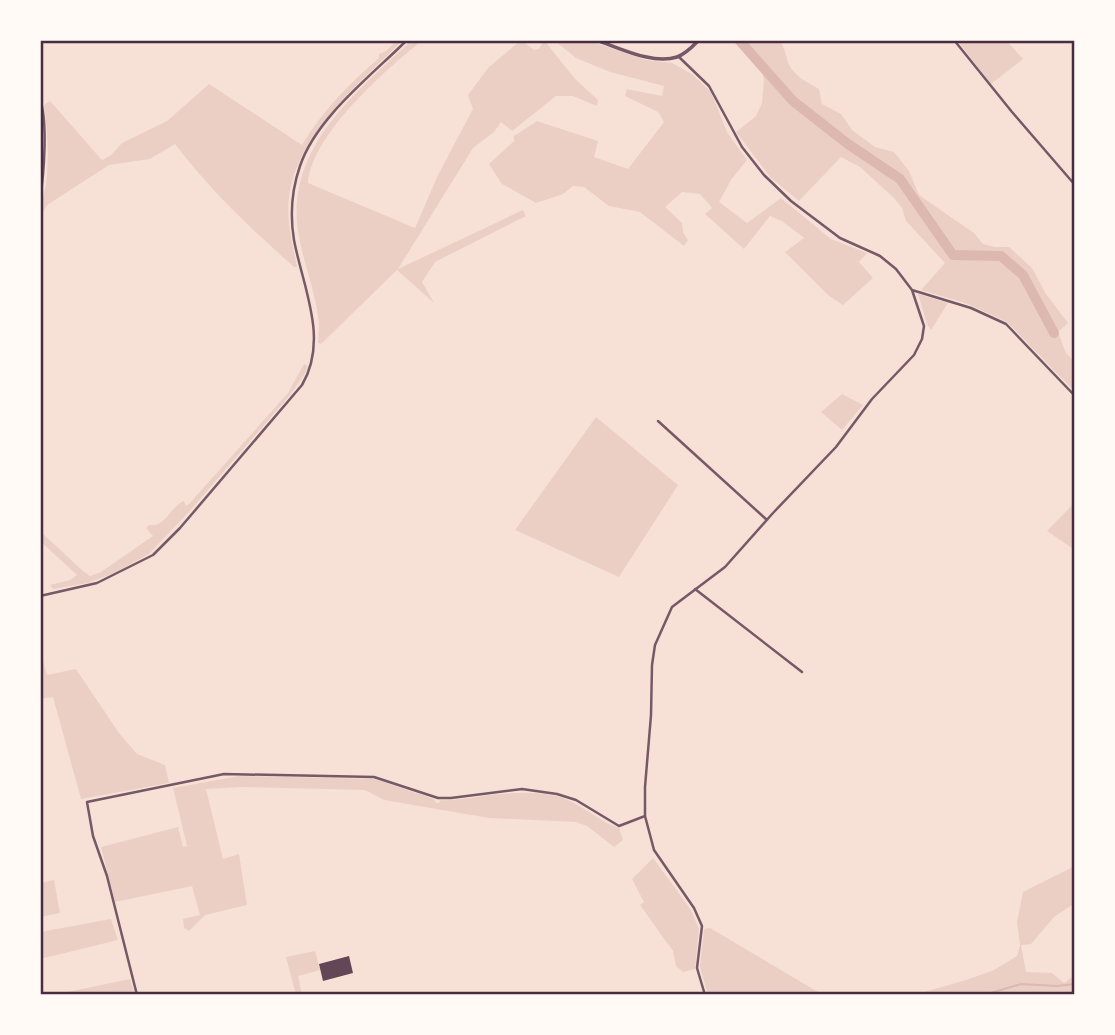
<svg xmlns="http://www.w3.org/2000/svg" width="1115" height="1035" viewBox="0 0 1115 1035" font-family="Manrope,sans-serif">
	<rect width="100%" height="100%" fill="#f7e1d7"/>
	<path fill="#ebcfc5" d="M397,40H403C360,83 297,134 289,198C286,221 293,245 297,267H294C251,229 210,190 175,144L150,159L109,165L47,205L40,217C40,202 47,189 47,173C49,150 47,127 44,105L50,101L102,160L111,155L122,143L167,121L209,84L302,145C323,110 348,85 379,58V54L386,51Z
		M412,40H423C386,69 312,134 308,183L415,228L438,175L473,109L468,95L488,68L521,40L534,50L539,49L544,40L575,79L598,100L597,106L573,96H556L512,131L501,122L494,132L473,148L398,269L523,210L526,216L435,262L422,282L434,303L397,270L321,344L318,343C318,335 320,325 318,317C314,285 300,255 297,223C291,142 359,90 412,40Z
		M554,40H587L646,60L672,63L692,74L711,92L727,132L747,160L731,180L719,202L747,223L781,198L831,239L867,253L859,262L873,278L843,305L828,295L785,252L804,238L782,221L770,216L744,249L705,214L712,208L700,194L682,192L665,207L682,223L683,232L688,240L684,246L640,212L609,206L584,187L573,186L563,194L536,203L502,184L489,164L514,141V136L537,121L598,141L594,157L628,169L664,122L658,112L625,96L627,89L662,96L664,86L610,72L576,58Z
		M733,40H779C785,47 785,53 788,62C793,76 807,82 819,89L822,104L841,114L852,130L875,147L894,152L909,171L919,195L974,233L983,244L995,247H1009L1032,268L1046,294L1068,323L1058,332L1066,353L1075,362V392L1007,322L968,304L921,290L945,263L906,221L902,208L894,198L860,167L841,157L799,201L770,177L736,132L756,116L762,103L764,79L761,69Z
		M957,40H1006L1023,59L991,84Z
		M918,294L948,303L931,330L927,324Z
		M304,364L308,366L304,375L290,395L188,513L149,554L114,573L88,583L53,589L50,585L70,580L77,575L40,541V531L83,571L90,576L101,572L153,536L146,528L149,525C167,527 170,506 184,501L186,506L189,504L288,393Z
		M842,394L863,405L842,430L821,412Z
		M596,417L678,485L619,577L515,530Z
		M1075,502V546L1072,548L1047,531Z
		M40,650L47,675L76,669L119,733L137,754L165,765L169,783L81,799L53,697L40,699Z
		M239,776L375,779L434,799L436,803H439L440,800C454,801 468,798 482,796C506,793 529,791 552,795C579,800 595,820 619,828L623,840L614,847L587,826L576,822L489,818L384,800L365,790L243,787L206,789L223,859L239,854L247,905L205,915L189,931L184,928L183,919L200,915L192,886L115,902L101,847L178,827L183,847L187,846L173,788Z
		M653,858L691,910L699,929L695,969L683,972L676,966L673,951L640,905L644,902L632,879Z
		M1075,866V903L1054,917L1031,944L1021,945L1026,972L1052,973L1064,983L1075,975V995H914L966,980L994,970L1017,956L1020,945L1017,922L1023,892Z
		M54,880L60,913L40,917V883Z
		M111,919L118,940L40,959V932Z
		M710,928L823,995H708L700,967L704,929Z
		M315,951L320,970L298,976L302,995H296L286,957Z
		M130,979L135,995H53Z"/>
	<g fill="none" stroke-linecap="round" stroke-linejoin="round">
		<path stroke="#dcb8b0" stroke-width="2" d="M984,995L1021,984L1057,986L1075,984"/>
		<path stroke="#dcb8b0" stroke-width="10" d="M739,40L793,101L848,144L900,179L953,255L1001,256L1023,275L1054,333"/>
	</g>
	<path fill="#644757" d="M349,956L353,973L323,981L319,964Z"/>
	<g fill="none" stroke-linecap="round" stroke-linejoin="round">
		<path stroke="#755966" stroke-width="2.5" d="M954,40L1012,112L1075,185
			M679,57L709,86L742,147L764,175L791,201L840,238L880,256L896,269L912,290L924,326L922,339L914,355L872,399L836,447L773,513L725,567L672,607L655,645L652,665L651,715L645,787V816L654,850L694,908L702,926L697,968L705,995
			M40,100C48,121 44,175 40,198
			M912,290L971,308L1006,324L1075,396
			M658,421L767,520
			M695,589L802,672
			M40,596L97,583L153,555L180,528L302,385C329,339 303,288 294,240C290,216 292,189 300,166C316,118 371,76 407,40
			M137,995L107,876L93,836L87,802L224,774L374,777L438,798H451L522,789L557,794L576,800L619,826L645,816"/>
		<path stroke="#755966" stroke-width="3.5" d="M596,40C620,48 653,65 677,57C686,54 693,46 699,40"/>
	</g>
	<rect width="1115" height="1035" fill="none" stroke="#fffaf5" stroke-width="84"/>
	<rect x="42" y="42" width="1031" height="951" fill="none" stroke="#4a2c40" stroke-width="2.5"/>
</svg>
